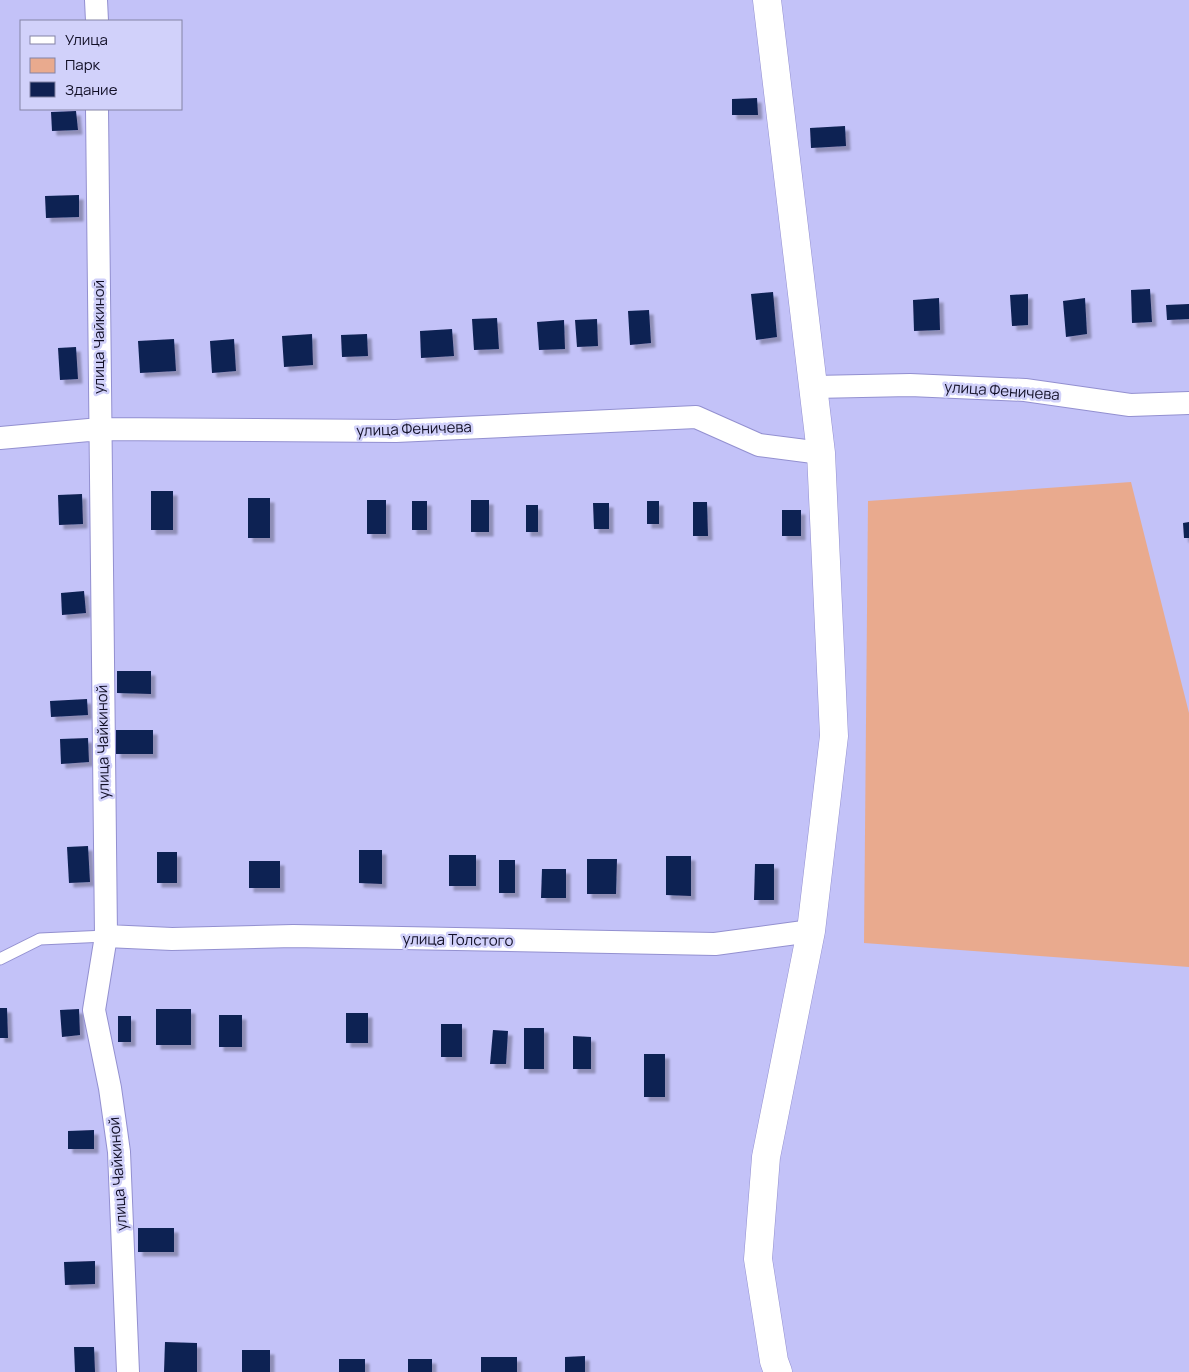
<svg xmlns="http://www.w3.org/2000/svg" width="1189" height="1372" viewBox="0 0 1189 1372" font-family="Manrope,sans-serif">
	<defs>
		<filter id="shadow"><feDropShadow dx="4.5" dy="4.5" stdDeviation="1" flood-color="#0004"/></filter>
	</defs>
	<rect width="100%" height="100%" fill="#c3c2f8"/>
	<path fill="#e9aa8e" d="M1131,482L1189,713V967L864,943L868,501Z"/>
	<path fill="#0f2052" filter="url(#shadow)" d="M757,98L758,115H732V99Z
		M76,111L78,130L52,131L51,112Z
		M845,126L846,146L811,148L810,128Z
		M79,195V217L46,218L45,196Z
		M1150,289L1152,322L1132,323L1131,290Z
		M773,292L777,337L756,340L751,294Z
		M1028,294V325L1012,326L1010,295Z
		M939,298L940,330L914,331L913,300Z
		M1085,298L1087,334L1066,337L1063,301Z
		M1189,304V319L1167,320L1166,305Z
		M649,310L651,343L630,345L628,311Z
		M497,318L499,349L474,350L472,319Z
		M597,319L598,346L577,347L575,320Z
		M564,320L565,349L539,350L537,322Z
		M452,329L454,356L421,358L420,331Z
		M312,334L313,365L284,367L282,336Z
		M367,334L368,356L342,357L341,335Z
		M174,339L176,371L140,373L138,341Z
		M234,339L236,371L212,373L210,341Z
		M76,347L78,379L60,380L58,348Z
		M151,491H173V530H151Z
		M82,494L83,524L59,525L58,495Z
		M248,498H270V538H248Z
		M367,500H386V534H367Z
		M471,500H489V532H471Z
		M412,501H427V530H412Z
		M647,501H659V524H647Z
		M693,502H707L708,536H693Z
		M593,503H609V529H594Z
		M526,505H538V532H526Z
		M782,510H801V536H782Z
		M1189,522V538H1184L1183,523Z
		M84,591L86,613L62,615L61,593Z
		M117,671H151V694L117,693Z
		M87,699L88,715L51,717L50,701Z
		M116,730H153V754H116Z
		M88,738L89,762L61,764L60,739Z
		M88,846L90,882L69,883L67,847Z
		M359,850H382V884L359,883Z
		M157,852H177V883H157Z
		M449,855H476V886H449Z
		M666,856H691V896L666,895Z
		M587,859H617L616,894H587Z
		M499,860H515V893H499Z
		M249,861H280V888H249Z
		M755,864H774V900H754Z
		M542,869H566V898H541Z
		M0,1008H7L8,1038H0Z
		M79,1009L80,1035L62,1037L60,1010Z
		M156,1009H191V1045H156Z
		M346,1013H368V1043H346Z
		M219,1015H242V1047H219Z
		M118,1016H131V1042H118Z
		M441,1024H462V1057H441Z
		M524,1028H544V1069H524Z
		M493,1030L508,1031L506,1064H490Z
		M573,1036L591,1037V1069H573Z
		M644,1054H665V1097H644Z
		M94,1130V1149H68V1131Z
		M138,1228H174V1252H138Z
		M95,1261V1284L65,1285L64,1262Z
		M165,1342L197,1343V1372H164Z
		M74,1347H94L95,1372H75Z
		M242,1350H270V1372H242Z
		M585,1356V1372H565V1357Z
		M481,1357H517V1372H481Z
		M339,1359H365V1372H339Z
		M408,1359H432V1372H408Z"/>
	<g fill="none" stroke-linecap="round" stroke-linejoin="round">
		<g stroke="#9390d0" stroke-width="13">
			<path id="lane" d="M0,959L40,939L106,936"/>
		</g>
		<g stroke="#9390d0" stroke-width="24">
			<path id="street" d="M96,0L97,21
				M97,109L106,936L94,1010L110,1088L119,1152L128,1372
				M814,387L910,385L1025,390L1130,405L1189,403
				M0,438L100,429L396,431L696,417L759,445L821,453
				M106,936L172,939L293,936L715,944L811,931"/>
		</g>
		<g stroke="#9390d0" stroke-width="29">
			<path id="secondary" d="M767,0L821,453L834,736L811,931L766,1157L758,1259L774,1361L778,1372"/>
		</g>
		<use href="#lane" stroke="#fff" stroke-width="11"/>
		<use href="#street" stroke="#fff" stroke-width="22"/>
		<use href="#secondary" stroke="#fff" stroke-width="28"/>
	</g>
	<g text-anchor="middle" stroke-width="5" stroke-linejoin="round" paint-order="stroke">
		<g font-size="15" fill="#110f26" stroke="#d1d1fa">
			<text transform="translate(99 337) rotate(-90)" y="5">улица Чайкиной</text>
			<text transform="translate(1002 391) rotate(4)" y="5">улица Феничева</text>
			<text transform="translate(414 429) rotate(-2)" y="5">улица Феничева</text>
			<text transform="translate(103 742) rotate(-91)" y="5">улица Чайкиной</text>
			<text transform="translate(458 940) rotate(1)" y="5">улица Толстого</text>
			<text transform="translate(118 1174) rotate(-94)" y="5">улица Чайкиной</text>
		</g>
	</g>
	<rect x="20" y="20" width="162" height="90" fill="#d1d1fa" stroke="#8483a5"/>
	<rect x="30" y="36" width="25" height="8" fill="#ffffff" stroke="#8483a5"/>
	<text x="65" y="45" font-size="15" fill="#110f26">Улица</text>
	<rect x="30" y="58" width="25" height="15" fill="#e9aa8e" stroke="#8483a5"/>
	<text x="65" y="70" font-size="15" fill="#110f26">Парк</text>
	<rect x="30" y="82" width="25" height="15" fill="#0f2052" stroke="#8483a5"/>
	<text x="65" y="95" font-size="15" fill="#110f26">Здание</text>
</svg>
